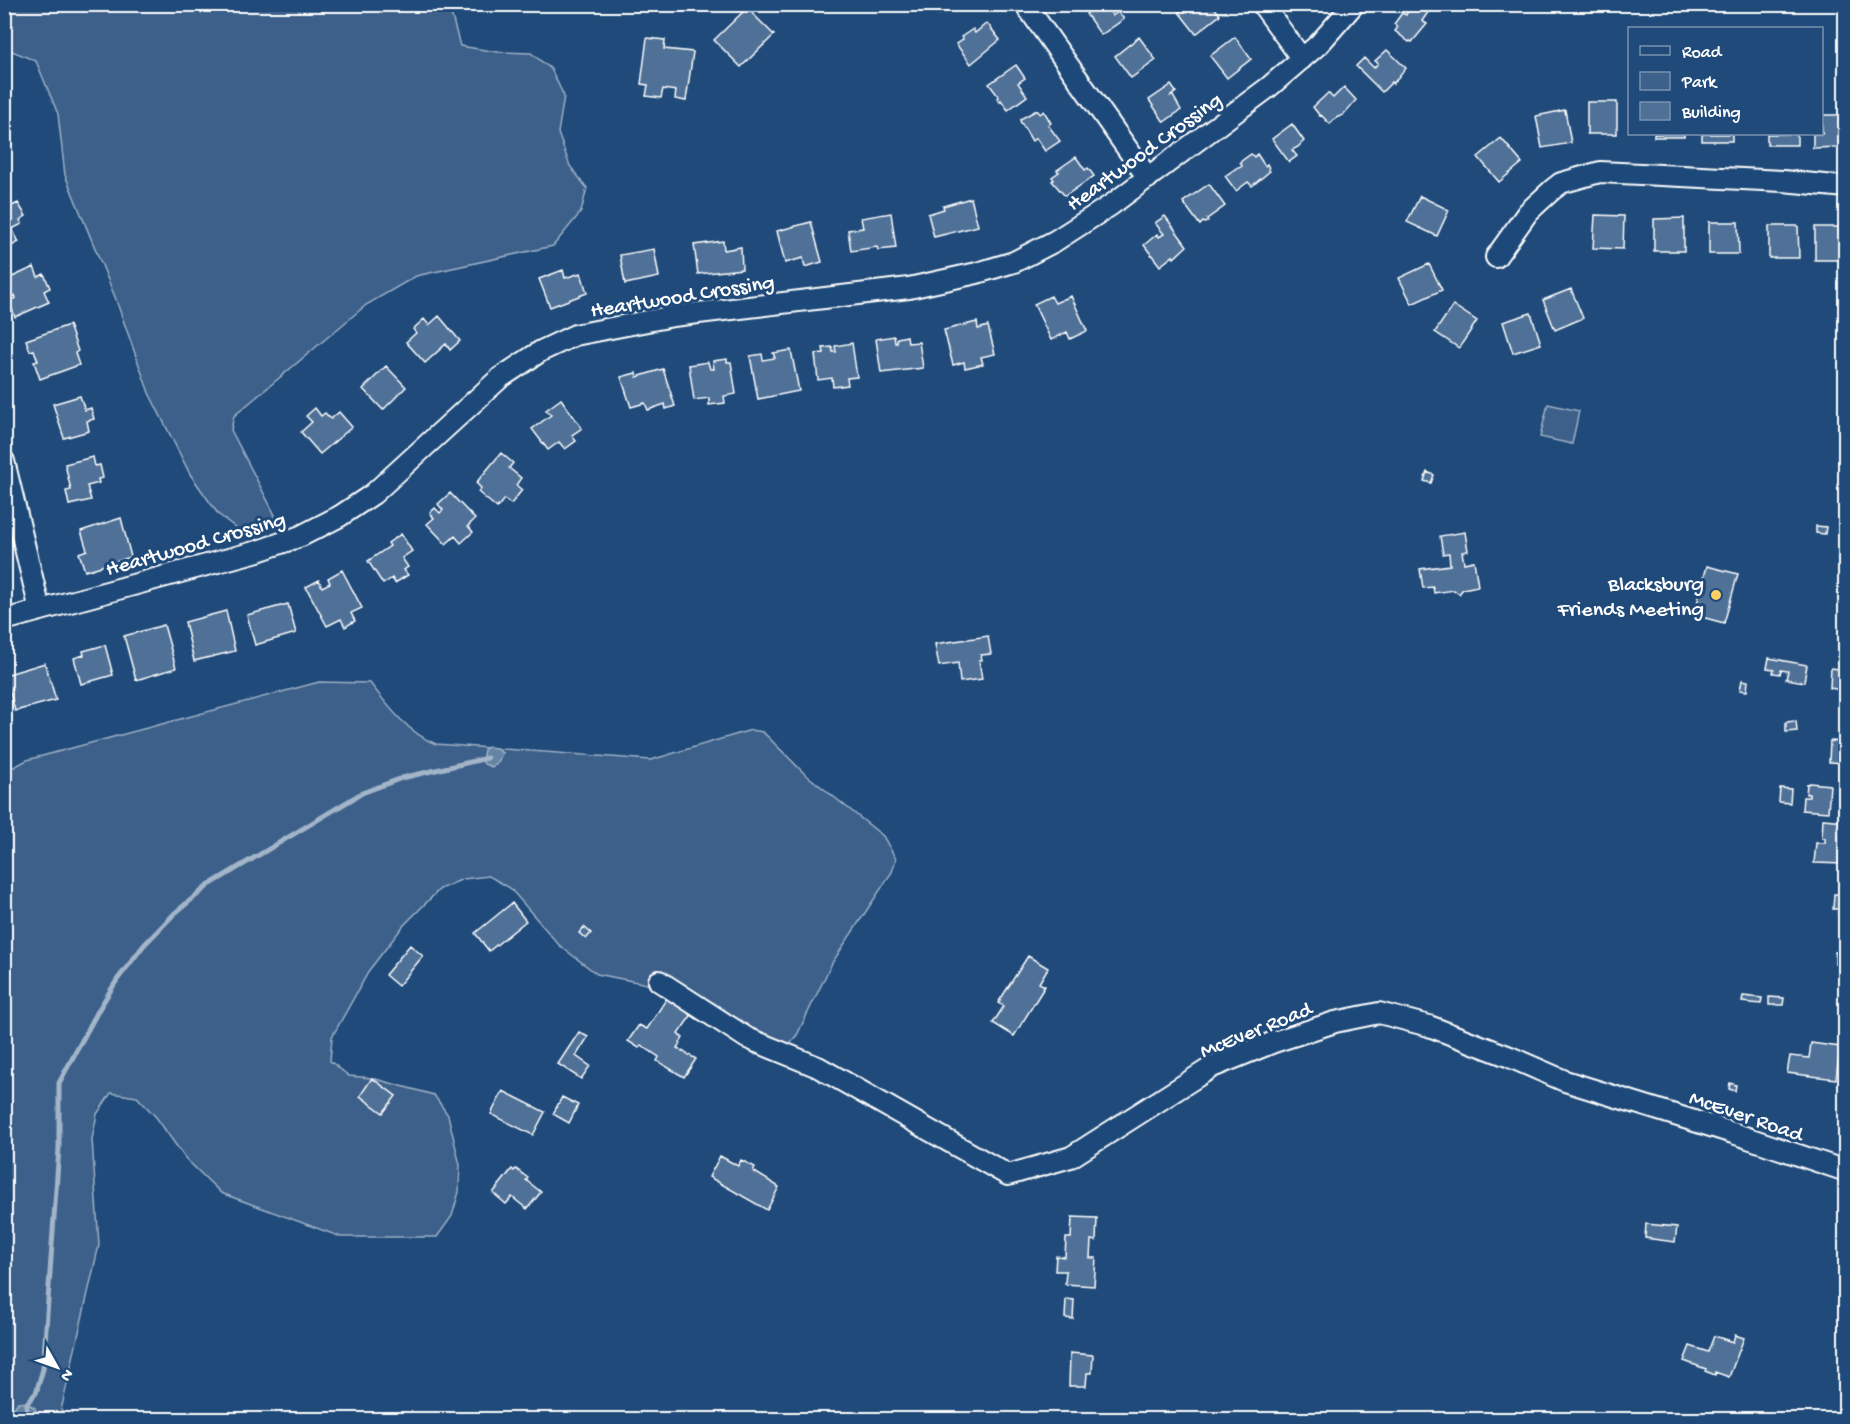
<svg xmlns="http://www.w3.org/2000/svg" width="1850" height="1424" viewBox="0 0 1850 1424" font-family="'Gochi Hand',sans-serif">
	<rect width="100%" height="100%" fill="#1f4a7a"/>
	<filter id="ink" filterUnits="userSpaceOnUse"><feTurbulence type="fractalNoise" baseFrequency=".0167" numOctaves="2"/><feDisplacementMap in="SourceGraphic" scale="12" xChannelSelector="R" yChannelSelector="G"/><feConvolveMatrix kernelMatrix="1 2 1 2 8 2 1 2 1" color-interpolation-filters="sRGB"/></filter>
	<g filter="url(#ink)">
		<path fill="#3c618b" stroke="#9eb0c5" stroke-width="1.5" d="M4,5H449L460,46L498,52L531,53L551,69L564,96L558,133L570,166L587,188L581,212L553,246L416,276L366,305L234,416L231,430L275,515L266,526L241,532L218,514L190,474L149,393L115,297L65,175L58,114L36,61L5,48Z
			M1548,404L1579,411L1572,444L1540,437Z
			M319,682L370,683C388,706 408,733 436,744L651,760L751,730L763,732L804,773L883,836L896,859L892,872L832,963L797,1035L777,1057L756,1055L647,984L597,974L559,945L510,888L489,876L463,879L440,889L404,925L370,969L332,1037L330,1061L349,1076L372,1078L434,1095L448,1115L460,1165L459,1192L452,1216L437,1237H341L221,1193L185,1158L156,1117L137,1097L111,1093L97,1114L92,1139L99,1245L59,1419H5L4,766L14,767L27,760Z"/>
		<path fill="#6583a4" stroke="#a3b5c8" stroke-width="1.5" d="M488,747L496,748L502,753L498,762L492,767L484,764L482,760L484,750Z
			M18,1402L27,1403L35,1408L38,1419H12L10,1414Z"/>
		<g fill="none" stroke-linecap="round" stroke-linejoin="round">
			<path stroke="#a3b5c8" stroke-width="5" d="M26,1420L27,1403L36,1393L43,1369L59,1148V1083L99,1009L117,980L144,945L175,913L209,885L362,793L402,778L487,758"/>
		</g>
		<path fill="#507197" stroke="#fff" stroke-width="1.5" d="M933,4H958L949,11L947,9L940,14L934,9L936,8Z
			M1100,4H1104L1110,10L1112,16L1118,12L1124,19L1101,35L1086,14Z
			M1188,4H1212L1220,15L1196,34L1179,12Z
			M1411,4H1425L1431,8L1422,21L1427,24L1412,42L1410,41L1409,42L1395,31L1398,27L1394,24L1402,13L1406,15Z
			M747,8L774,35L741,67L714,40Z
			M987,23L1000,40L971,64L956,44L963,39L961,37L973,29L975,33Z
			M1139,37L1156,60L1131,78L1115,56Z
			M1235,37L1251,59L1227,78L1210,56Z
			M647,38L665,40L664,49L693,52L686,101L675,99L676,91L663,89L661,98L646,96L648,85L641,84Z
			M1387,50L1406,68L1393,84L1392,82L1382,92L1356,66L1364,58L1374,68L1378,63L1375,61Z
			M1016,65L1025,78L1018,83L1027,96L1008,110L1001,100L1000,102L997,98L999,97L989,84Z
			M1171,85L1176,92L1171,96H1173L1181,110L1164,122L1149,100Z
			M1344,87L1356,100L1343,115L1336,118L1330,124L1321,115L1320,116L1313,107L1328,93L1333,98Z
			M1587,102H1617V134H1587Z
			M1037,110L1040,114L1044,111L1051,123L1048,125L1060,141L1045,151L1036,138L1032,141L1020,121L1022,118Z
			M1565,110L1571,143L1542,148L1536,116Z
			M1822,115H1842L1843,147L1813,148V134H1822Z
			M1292,124L1304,141L1298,147L1292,150L1297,156L1289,162L1272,139Z
			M1654,134H1684V137H1654Z
			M1702,134H1732V141H1702Z
			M1767,134H1797V145H1767Z
			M1501,138L1522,163L1499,182L1478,157Z
			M1251,154L1254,157L1257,154L1265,166L1267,164L1269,168L1268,169L1270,171L1252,186L1248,182L1236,191L1225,176L1238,167L1239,168L1242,166L1240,162Z
			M1076,157L1085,170L1088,168L1094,176L1065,196L1052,181L1054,180L1052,177L1059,172L1057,170Z
			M1209,184L1225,206L1207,219L1208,221L1205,223L1203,222L1200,225L1183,202Z
			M1420,196L1449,210L1437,236L1407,222Z
			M971,198L978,226L934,237L928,214L944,209L943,206Z
			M9,199L12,206L18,203L26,216L20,220L22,224L12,229L19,242L4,250V201Z
			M891,213L896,248L878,250L877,247L851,251L848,230L863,228L861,218Z
			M1595,215L1624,216L1623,249L1593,248Z
			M1165,216L1187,246L1174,258L1173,256L1160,266L1144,245L1157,234L1159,237L1164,234L1155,223Z
			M1684,218V251H1654V219Z
			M811,222L822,262L805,267L803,258L785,263L777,231Z
			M1709,222H1738L1739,254H1709Z
			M1769,226H1798L1799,258H1769Z
			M1815,227H1844V260H1815Z
			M723,241L724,250L741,247L742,269L698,274L694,245Z
			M654,249L659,277L625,284L620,255Z
			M1429,264L1442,290L1412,304L1399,278Z
			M34,267L38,277L44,274L50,288L44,291L49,302L15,317L9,301L16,298L15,295L8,298L5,289L11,287L8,279Z
			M563,270L565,278L581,273L587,293L550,307L539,279Z
			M1571,289L1583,318L1555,330L1543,300Z
			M1051,296L1055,303L1071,296L1087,331L1070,339L1067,332L1051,340L1034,304Z
			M1453,305L1477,321L1459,348L1435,332Z
			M1531,313L1541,344L1513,353L1503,322Z
			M439,316L460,341L450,350L446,344L425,363L406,342L416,333L413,329L424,319L429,325Z
			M977,322L978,329L988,326L995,354L981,357L983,364L965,368L964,362L953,365L944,330Z
			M69,325L78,351L75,353L79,365L40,379L34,362L38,361L34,350L30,351L26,340Z
			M894,336L895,343H897V338L907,336L908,343L919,342L923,368L881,373L876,339Z
			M852,343L857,377L847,378L848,385L833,387L832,378L818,380L815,354L824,353L823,348L832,347L833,352H836L835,346Z
			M791,350L799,391L758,399L750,356L762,354L763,360L775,358L773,353Z
			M727,359V362H731L736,394L724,396L725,403L709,405V398L694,400L689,365L708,362L710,369H714L713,361Z
			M386,366L406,387L383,410L363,389Z
			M663,369L675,406L666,409L665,404L648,410L645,403L631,407L621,377L636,373L637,377Z
			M80,396L85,410L91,408L94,419L87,421L89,431L64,438L53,404Z
			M561,399L582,428L572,435L576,441L565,449L559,442L548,450L532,429L551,415L546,410Z
			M315,408L321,416L325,413L331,419L339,412L352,427L320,454L301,432L312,422L306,416Z
			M501,453L513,463L509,468L521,478L516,485L522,490L511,504L504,499L497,508L478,492L481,488L476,483Z
			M93,457L95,466L100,465L103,478L98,479L99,483L87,486L91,500L69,505L66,491L71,490L65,464Z
			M1427,472L1434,475L1431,483L1424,481Z
			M450,493L475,519L468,526L473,532L461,543L455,536L446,544L427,524L434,518L430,513L435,508L440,513L443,510L438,504Z
			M121,518L131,557L85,571L79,553L87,550L81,531Z
			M1816,526L1826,527L1825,534L1816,533Z
			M1465,532L1468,551L1462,552L1464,563L1474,561L1478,586L1463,589L1459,594L1454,590L1434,593L1433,587L1423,588L1420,569L1450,565L1449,553L1443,554L1440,536Z
			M401,534L412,551L402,558L408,567L404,570L408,575L395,583L392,578L383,584L368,561L390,546L388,543Z
			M1707,566L1738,574L1724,623L1694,615Z
			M342,570L362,608L351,613L355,621L345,627L341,619L327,626L306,587L319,580L322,587L330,583L328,578Z
			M288,604L296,633L255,645L247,615Z
			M226,611L235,651L194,661L185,622Z
			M164,625L176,668L136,680L124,636Z
			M988,636L991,654L981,655L982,660H979L982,679L960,682L958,663L939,666L935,644Z
			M105,645L113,675L81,684L74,658L84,655L83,651Z
			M1769,658L1807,665L1804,682L1786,679L1788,671L1781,670L1780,674L1773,673L1774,669L1767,668Z
			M45,663L56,700L15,711L5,675Z
			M1831,668L1846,670V691L1830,688Z
			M1742,680L1748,681L1747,691L1740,690Z
			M1796,721L1797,731L1786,732V722Z
			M1830,741L1846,742V763L1829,762Z
			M1810,783L1830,785L1828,812L1802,810L1803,797H1809V794H1806L1807,784Z
			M1780,788L1791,789L1790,803L1779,802Z
			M1823,819L1846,821L1844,864L1814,863L1816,843H1825V838H1822Z
			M1834,894H1846V913H1838L1839,909H1833Z
			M512,903L526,921L489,951L475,933Z
			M584,927L591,933L586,939L579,933Z
			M410,945L423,956L398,986L385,975Z
			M1835,952H1846V964H1835Z
			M1028,956L1048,968L1039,983L1045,986L1014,1036L993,1023L1004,1006L998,1003Z
			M1743,996L1762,998L1761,1004L1742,1002Z
			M1769,997L1784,998L1783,1005H1769Z
			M667,998L693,1013L678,1034L683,1038L677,1048L696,1059L684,1077L657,1061L659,1057L641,1045L639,1048L628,1041L639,1025L647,1029Z
			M579,1032L588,1037L576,1056L590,1066L581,1079L558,1064Z
			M1811,1043L1840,1047L1836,1079L1787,1073L1790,1056L1809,1058Z
			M372,1078L396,1096L383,1113L360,1096Z
			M1730,1083L1736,1085L1735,1091L1729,1089Z
			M503,1091L545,1112L533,1135L491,1114Z
			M562,1097L578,1105L569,1123L553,1114Z
			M720,1156L738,1166L741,1160L755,1167L753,1171L779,1187L767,1210L709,1177Z
			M512,1169L514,1171L516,1169L528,1178L526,1180L541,1192L527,1209L512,1197L506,1204L493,1193Z
			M1072,1217L1097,1218L1096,1241L1091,1240L1090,1258H1096L1094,1286L1065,1284L1066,1271H1055L1056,1256L1065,1257L1066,1238H1071Z
			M1646,1224L1677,1227L1675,1242L1645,1238Z
			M1066,1299L1074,1300L1073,1319L1065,1318Z
			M1735,1335L1744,1338L1729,1377L1715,1372V1375L1705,1371L1706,1369L1684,1361L1690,1346L1708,1352L1714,1336L1733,1342Z
			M1070,1353L1093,1355L1092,1373H1087L1086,1386H1069Z"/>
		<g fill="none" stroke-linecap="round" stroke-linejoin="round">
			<g stroke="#fff" stroke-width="24">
				<path id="minor" d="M1025,4L1148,178
					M1262,4L1302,59
					M1496,257L1528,212L1552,190L1561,183L1600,172L1783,181L1846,187
					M4,461L40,610
					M4,620L258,551L301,536L340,516L373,494L500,378L541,351L575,335L673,316L909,288L977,273L1014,262L1055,241L1111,205L1269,87L1319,44L1354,4
					M659,981L747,1038L818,1067L1008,1175L1071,1157L1212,1067L1274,1042L1335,1022L1379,1013L1429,1026L1510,1057L1565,1081L1733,1133L1846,1171"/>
			</g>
			<use href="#minor" stroke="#1f4a7a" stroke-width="20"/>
		</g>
	</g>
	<circle fill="#ffd166" stroke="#1f4a7a" stroke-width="2" cx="1716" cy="595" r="6"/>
	<g text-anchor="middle" stroke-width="6" stroke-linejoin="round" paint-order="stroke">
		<g font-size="22" fill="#fff" stroke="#1f4a7a">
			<text transform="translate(1143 150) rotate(-36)" y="8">Heartwood Crossing</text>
			<text transform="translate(682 294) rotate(-9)" y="8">Heartwood Crossing</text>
			<text transform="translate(195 542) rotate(-16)" y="8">Heartwood Crossing</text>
			<text transform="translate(1255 1028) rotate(-22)" y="8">McEver Road</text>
			<text transform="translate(1747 1114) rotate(19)" y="8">McEver Road</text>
		</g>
		<g font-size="22" fill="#fff" stroke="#1f4a7a" text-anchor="end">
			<text x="1704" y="590">Blacksburg<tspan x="1704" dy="25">Friends Meeting</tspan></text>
		</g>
	</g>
	<rect width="1850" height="1424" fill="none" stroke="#1f4a7a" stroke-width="24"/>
	<rect x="12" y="12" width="1826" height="1400" fill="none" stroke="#fff" stroke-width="2" filter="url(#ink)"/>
	<rect x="1628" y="27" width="195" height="108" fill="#1f4a7a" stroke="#7992af" stroke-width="1.5"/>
	<rect x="1640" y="46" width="30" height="9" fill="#1f4a7a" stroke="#7992af" stroke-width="1.5"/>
	<text x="1682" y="57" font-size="18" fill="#ffffff">Road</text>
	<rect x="1640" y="72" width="30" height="18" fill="#3c618b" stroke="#7992af" stroke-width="1.5"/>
	<text x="1682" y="87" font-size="18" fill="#ffffff">Park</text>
	<rect x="1640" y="102" width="30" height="18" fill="#507197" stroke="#7992af" stroke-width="1.5"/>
	<text x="1682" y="117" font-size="18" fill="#ffffff">Building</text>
	<g transform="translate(57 1367) rotate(130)" stroke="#1f4a7a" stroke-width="4.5" paint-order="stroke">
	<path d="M0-4.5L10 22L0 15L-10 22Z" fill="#ffffff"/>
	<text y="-9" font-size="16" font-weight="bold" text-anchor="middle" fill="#ffffff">N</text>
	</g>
</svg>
